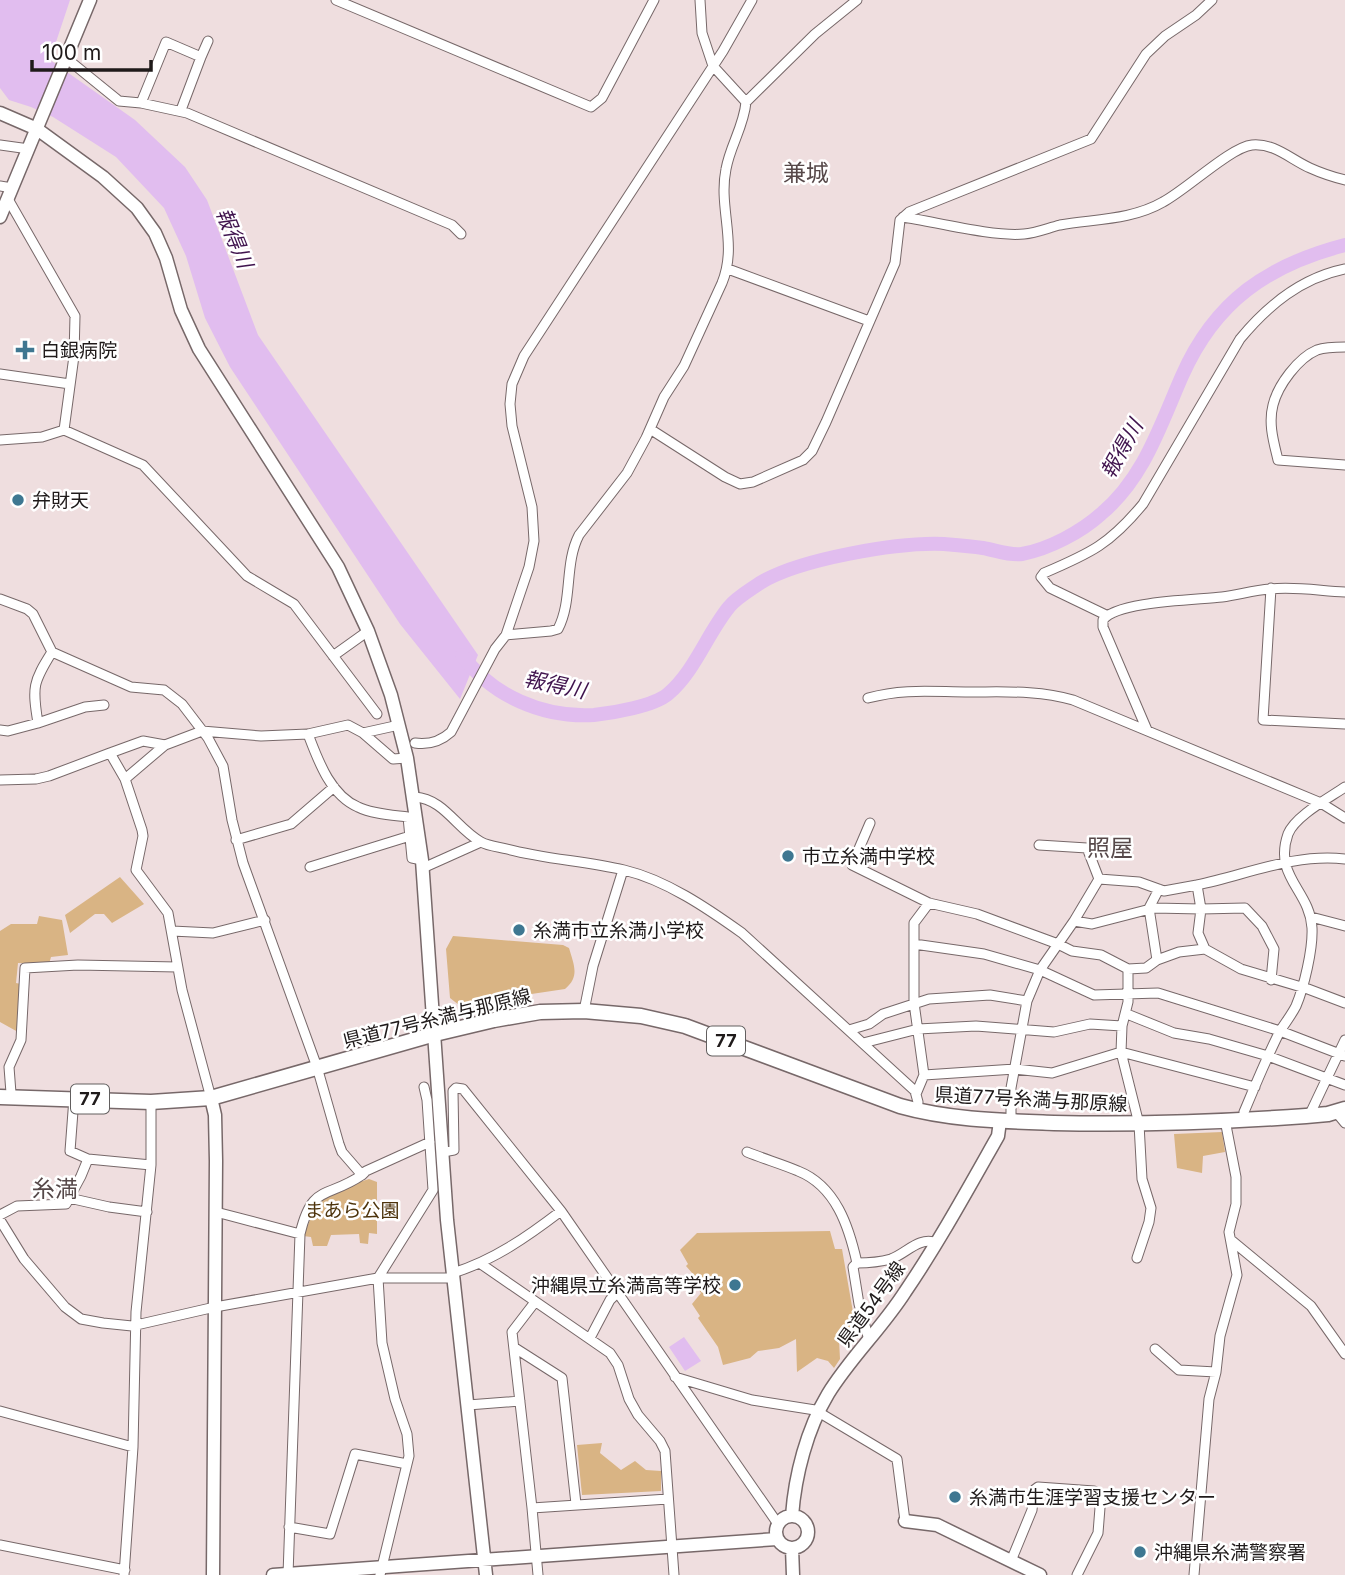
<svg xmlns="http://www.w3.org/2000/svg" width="1345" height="1575" viewBox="0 0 1345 1575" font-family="Inter,'Noto Sans JP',sans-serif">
	<rect width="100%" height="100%" fill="#efdedf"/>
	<path fill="#d9b484" d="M120,877L144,904L112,923L104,914H95L70,933L65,915Z
		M39,916L62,920L68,955L51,957L49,964L18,963L16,983L21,984L18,1032L0,1022V931L11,924H37Z
		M453,936L563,945L569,948C574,965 580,977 565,989L459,1005L450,998L446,949Z
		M1222,1132L1225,1152L1203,1156L1202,1173L1177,1168L1174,1134Z
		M369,1179L377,1182V1234L369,1233L368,1244L360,1243L359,1234L331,1235L327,1246H313L311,1237L303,1236L317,1204L328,1192Z
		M830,1231L835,1249H842L857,1335L839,1339L840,1359L834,1368L828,1361L817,1358L797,1372L796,1339L779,1348L758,1351L750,1358L723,1365L718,1347L698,1318L700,1316L692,1304L701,1293L690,1278L693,1274L686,1266L688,1264L680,1250L697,1233Z
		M602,1443L600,1453L621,1470L635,1461L646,1470L661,1471V1491L582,1495L577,1445Z"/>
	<path fill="#e1bdef" d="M0,0H70L50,60L135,120L185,167L207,200L258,335L478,655L460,699L400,624L230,367L205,318L186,256L164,208L116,157L53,117L31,107L9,100L0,88Z
		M684,1337L701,1361L685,1371L669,1347Z"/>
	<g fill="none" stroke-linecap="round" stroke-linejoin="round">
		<path stroke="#e1bdef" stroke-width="14" d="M462,655C492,696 543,718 594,715C613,713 654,706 668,694C695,671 707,634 729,607C736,598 750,590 760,583C799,559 898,542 944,544C957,545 971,546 983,548C995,550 1010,556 1022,554C1049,549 1081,532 1101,514C1144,478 1160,426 1182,376C1215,301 1268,265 1345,245"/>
		<g stroke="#776869" stroke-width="11">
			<path id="street" d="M336,0L591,107L602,98L654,0
				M700,0L702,33L713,66L746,102
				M201,57L208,41
				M66,58L119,101L141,103L187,113L452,225L461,234
				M141,103L166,42L201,57L181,110
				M0,145L29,149
				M0,186L12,188
				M8,199L75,316L74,356L64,430
				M903,217C936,222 993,237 1024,234C1036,233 1048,228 1060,225C1094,219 1132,220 1163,202C1186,190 1231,147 1252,145C1275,143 1290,159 1310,168C1321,173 1333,177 1345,180
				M728,269L869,321
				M1345,347C1336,347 1326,347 1317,350C1298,358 1278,385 1273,405C1268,424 1274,443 1278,460L1345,465
				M0,374L70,384
				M650,429L725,477L740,484L753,482L803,460L812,451L826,422L895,263L900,220L909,212L1091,139L1146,54L1165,36L1196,15L1212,0
				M64,430L143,465L247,576L294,604L377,714
				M0,440L42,437L64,430
				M1271,588L1263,720L1345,724
				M0,599L27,609L33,614L52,652L131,687L164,690L182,704L208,738L223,766L232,820L243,863L317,1067L339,1144L342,1152L362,1175L366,1171L430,1142
				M1106,615L1050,588L1041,577L1044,573C1091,553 1110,544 1143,504L1240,339C1268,305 1301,278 1345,269
				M506,635L551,631L558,629C573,600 564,564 579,535L627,473L646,438L664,397L684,366L722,283C738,244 718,208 726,169C730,146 744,126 746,102L815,34L857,0
				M333,656L368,631
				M868,698C905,688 933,692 970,692C1006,692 1039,690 1073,700L1321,803L1345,818
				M38,723L85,707L104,705
				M0,730L8,731L38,723C32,687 33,682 52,652
				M1147,730L1103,627V620C1117,601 1197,600 1222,597C1238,595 1254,590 1270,589C1294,586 1321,591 1345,592
				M363,733L399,725
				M308,734C318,760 330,795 358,807C372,814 392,815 408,817L412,858L422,860
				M415,743C429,745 440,742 451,732L495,649L506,635L529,567L534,541L532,507L512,426L510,404L512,384L524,356L723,51L752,0
				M110,753L143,741L165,745
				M125,779L165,745L202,731L261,736L308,734L348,725L363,733L393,759L407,758
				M0,780L36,779L49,776L110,753L125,779L142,830L143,836L136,870L168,913L182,990L211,1098
				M415,797C444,799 457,829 481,842C488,846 499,847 507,849C545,859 585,861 624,870C666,880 707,908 742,933L915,1091L918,1102L917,1111
				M870,823L852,865L929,903L977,914L1058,944L1072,951L1101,955L1128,969
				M236,840L291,824L334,787
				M1039,845L1087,848L1099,879
				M310,867L410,836
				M423,868L481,842
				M1311,917L1345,926
				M1074,921L1099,879L1139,882L1164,891L1197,885
				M172,931L213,933L265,920
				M914,944L984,954L1040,970L1094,995L1158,993L1280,1031L1345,1056
				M1205,949L1198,933L1201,909L1245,908L1262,926L1274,949L1271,980
				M1157,960L1149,908L1159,889
				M584,1011L593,966L623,870
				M1127,1014L1174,1033L1209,1039L1268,1056L1345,1085
				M849,1030L869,1024L883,1014L929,999L990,995L1027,1001
				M863,1043L918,1029L976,1026L1054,1032L1090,1024L1122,1026
				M924,1075L914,1003V923L929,903
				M11,1093L9,1067L21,1040L25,968L78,965L177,967
				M916,1094L924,1075L1015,1069L1052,1073L1121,1052L1255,1087
				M1336,1112L1345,1123
				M1309,1116L1345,1040
				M1244,1120V1112C1255,1086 1266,1059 1279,1033C1284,1024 1291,1016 1296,1006C1304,987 1313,949 1312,928C1310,890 1273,877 1288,834C1295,816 1329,798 1345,787
				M1011,1121V1088L1027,1001L1040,970L1074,921L1092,924L1154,908L1201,909L1197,885C1246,875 1294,853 1345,859
				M443,1152L454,1150L453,1091L456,1088L463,1089L561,1211L778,1524
				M747,1152C764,1159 782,1164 798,1171C836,1186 849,1227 857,1263
				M88,1159L151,1165
				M69,1198L109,1207L147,1212
				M216,1212L300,1234
				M0,1215L17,1206L66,1204L81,1176L88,1159L70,1151L74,1098
				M0,1220L24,1259L65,1307L81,1319L103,1323L132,1326L215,1307L378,1278H454
				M1231,1240L1311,1306L1345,1354
				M1137,1258L1149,1222L1151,1208L1142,1179L1139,1124L1121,1052L1122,1026L1128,1002V969L1146,968L1157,960L1179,952L1205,949L1241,969L1308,989L1345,1003
				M481,1264L610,1353L618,1365L629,1399L638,1415L660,1441L665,1451L674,1575
				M453,1273C494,1260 527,1237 561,1211
				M535,1302L512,1332L532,1508L668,1499
				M590,1338L610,1300L618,1292
				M869,1340L859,1304L853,1267L857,1263C867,1263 880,1262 891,1259C907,1253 919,1236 937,1243
				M515,1348L562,1378L576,1504
				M1155,1349L1179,1370L1216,1372
				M675,1377L752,1400L815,1410L897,1459L905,1521
				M468,1405L520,1401
				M0,1411L133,1447
				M532,1508L538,1575
				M289,1527L330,1534L355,1454L407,1464
				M0,1545L125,1570
				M1011,1561L1032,1510L1034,1490L1038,1487L1094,1491L1101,1495L1098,1533L1077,1575
				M124,1575L133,1447L136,1312L151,1165V1102
				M288,1575L300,1234C312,1183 327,1199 362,1175
				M380,1575L409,1456L407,1434L395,1399L382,1343L378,1278L433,1190L427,1100L424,1087
				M1194,1575L1209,1399L1216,1372L1220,1336L1237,1275L1229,1232L1236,1204V1177L1225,1120"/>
		</g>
		<g stroke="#776869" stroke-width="15">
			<path id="secondary" d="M0,113L37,129L103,177L137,208L155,233L166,258L181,310L199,349L338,567L368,631L391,695L407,758L422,860L447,1220L486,1575
				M0,217L90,0
				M211,1098L215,1115L216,1161L213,1575
				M792,1516C795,1475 807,1429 828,1394C850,1358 882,1328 905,1292C939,1242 968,1189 998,1136L1000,1121
				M776 1532a16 16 0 1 1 32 0a16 16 0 1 1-32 0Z
				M905,1521L937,1525L1040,1575
				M792,1548L793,1575
				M273,1575L777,1539"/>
		</g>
		<g stroke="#776869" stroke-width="17">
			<path id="primary" d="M0,1097L151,1102L211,1098L435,1034L494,1020L540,1012L584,1011L641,1016L685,1026L900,1106C950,1120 1002,1121 1054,1123C1138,1125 1222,1122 1306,1116L1328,1114L1345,1109"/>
		</g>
		<use href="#street" stroke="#fff" stroke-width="9"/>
		<use href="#secondary" stroke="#fff" stroke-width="12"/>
		<use href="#primary" stroke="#fff" stroke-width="14"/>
	</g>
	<g fill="#3e7791" stroke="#fff" stroke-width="2.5">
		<path d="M21.5 339.5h7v7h7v7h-7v7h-7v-7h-7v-7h7z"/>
		<circle cx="18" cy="500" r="7"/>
		<circle cx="788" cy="856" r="7"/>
		<circle cx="519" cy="930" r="7"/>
		<circle cx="735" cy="1285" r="7"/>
		<circle cx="955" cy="1497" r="7"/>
		<circle cx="1140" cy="1552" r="7"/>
	</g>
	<g text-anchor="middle" stroke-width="5" stroke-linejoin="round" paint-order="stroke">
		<g fill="#fff" stroke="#625f5f" stroke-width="2">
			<rect x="707" y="1026.5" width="38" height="29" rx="5"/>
			<rect x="71" y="1084.5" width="38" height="29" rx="5"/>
		</g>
		<g font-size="18" font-weight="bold" fill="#1f1a1a">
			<text x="726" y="1047">77</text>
			<text x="90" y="1105">77</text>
		</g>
		<g font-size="19" fill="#1f1a1a" stroke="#fff" text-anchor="start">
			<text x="41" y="357">白銀病院</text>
			<text x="32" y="507">弁財天</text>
			<text x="802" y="863">市立糸満中学校</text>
			<text x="533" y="937">糸満市立糸満小学校</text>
			<text x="721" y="1292" text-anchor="end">沖縄県立糸満高等学校</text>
			<text x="969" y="1504">糸満市生涯学習支援センター</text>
			<text x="1154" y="1559">沖縄県糸満警察署</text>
		</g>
		<g font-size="19" fill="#1f1a1a" stroke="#fff">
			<text transform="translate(437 1018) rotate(-14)" y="7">県道77号糸満与那原線</text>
			<text transform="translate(1031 1099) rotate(3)" y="7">県道77号糸満与那原線</text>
			<text transform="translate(871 1304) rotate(-54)" y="7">県道54号線</text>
		</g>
		<g font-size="19" fill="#4d330b" stroke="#fff">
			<text x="352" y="1217">まあら公園</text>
		</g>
		<g font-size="21" font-style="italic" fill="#40144e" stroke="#fff">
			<text transform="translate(234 238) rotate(68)" y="7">報得川</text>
			<text transform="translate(1122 449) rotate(-61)" y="7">報得川</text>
			<text transform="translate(555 685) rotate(12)" y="7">報得川</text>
		</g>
		<g font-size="23" fill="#564849" stroke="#fff">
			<text x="806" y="181">兼城</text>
			<text x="1110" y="856">照屋</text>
			<text x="55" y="1197">糸満</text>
		</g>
	</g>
	<path d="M32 60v10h119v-10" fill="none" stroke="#1f1a1a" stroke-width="3.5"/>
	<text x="42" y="60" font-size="21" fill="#1f1a1a" stroke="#ffffff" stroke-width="5" paint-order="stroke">100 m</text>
</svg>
